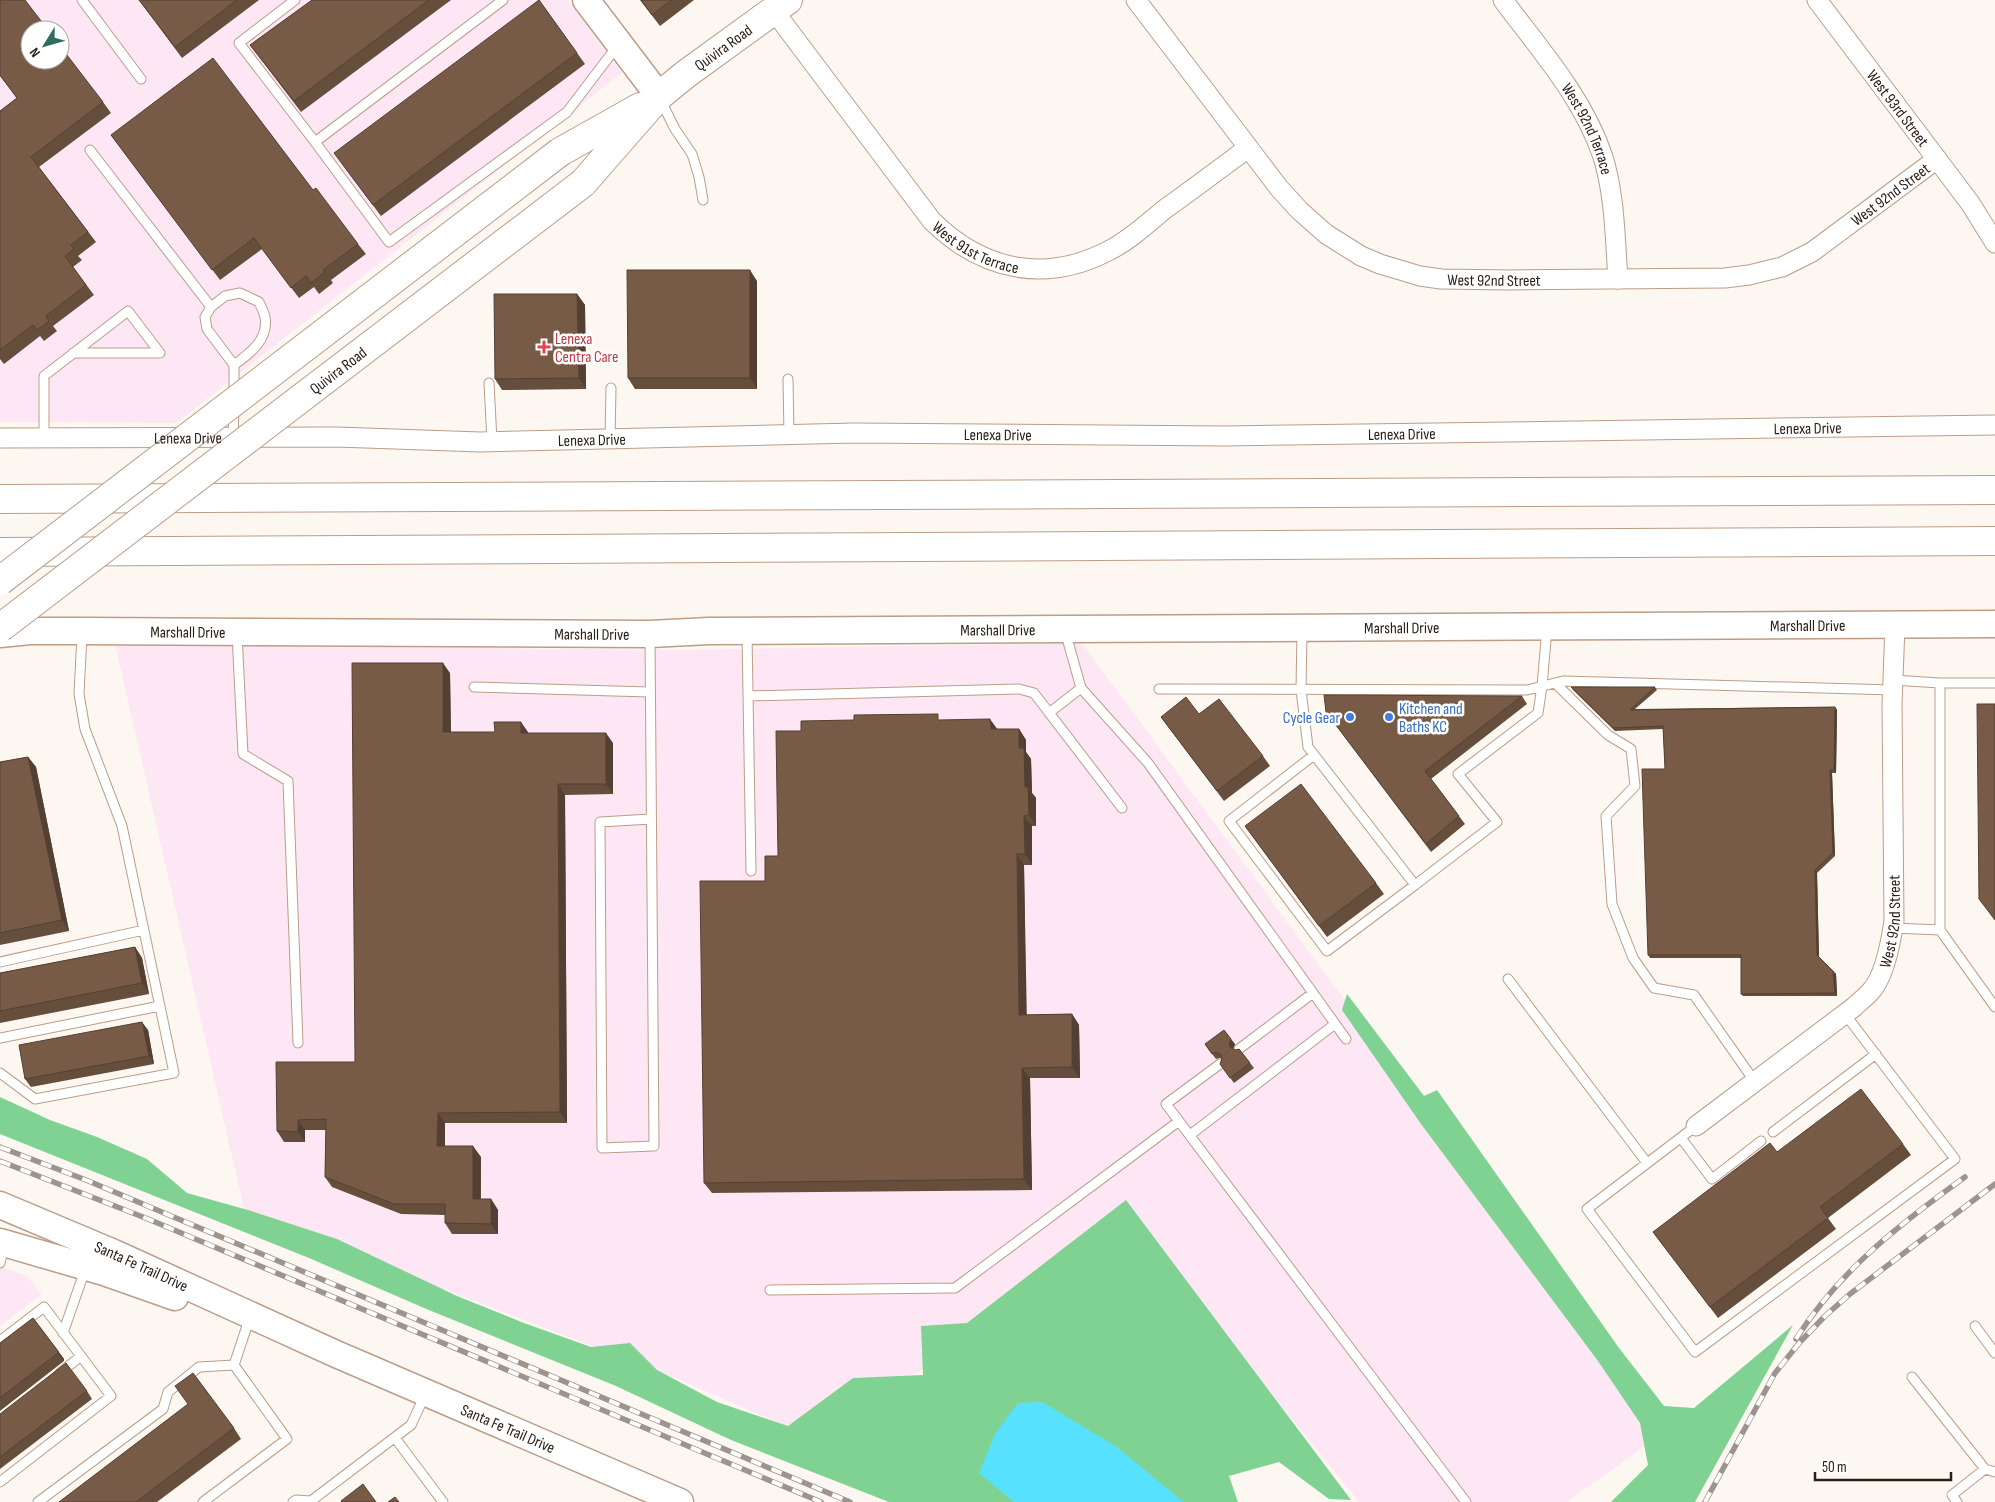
<svg xmlns="http://www.w3.org/2000/svg" width="1995" height="1502" viewBox="0 0 1995 1502" font-family="'Sofia Sans Condensed',sans-serif">
	<rect width="100%" height="100%" fill="#fdf7f2"/>
	<path fill="#fde7f5" fill-rule="evenodd" d="M0,0H567L622,73L176,423L0,422ZM30,30H60V60H30Z
		M1082,643L1663,1433L1567,1502H1359L1124,1211L919,1372L785,1426L680,1380L245,1213L115,644L678,650Z
		M0,1266L27,1276L42,1294L0,1326Z"/>
	<path fill="#7fd291" d="M1347,994L1424,1096L1437,1090L1619,1348L1664,1406L1694,1408L1793,1325L1695,1502H1611L1648,1465L1640,1423L1598,1361L1421,1124L1342,1010Z
		M0,1097L50,1120L97,1137L147,1159L187,1193L248,1210L337,1239L457,1296L524,1323L591,1347L630,1343L657,1370L717,1402L788,1426L853,1378L923,1375L921,1326L967,1323L1126,1200L1351,1500L1329,1499L1279,1462L1229,1476L1238,1502H889L731,1440L616,1386L424,1308L309,1258L0,1134Z"/>
	<path fill="#58e1fe" d="M1042,1402L1114,1445L1184,1502H1014L979,1473L995,1434L1018,1403Z"/>
	<g fill="none" stroke-linecap="round" stroke-linejoin="round">
		<g stroke="#bc9d87" stroke-width="11">
			<path id="lane" d="M82,0L141,79
				M295,0L239,43L315,142
				M503,0L315,142L389,242L567,112L618,45
				M661,101L675,129L692,154L699,177L703,200
				M90,150L211,307
				M788,379L789,435
				M489,383L492,441
				M234,396V365L207,329L205,317L211,307L225,296L240,293L259,302C261,307 264,312 265,317C269,340 249,354 234,365
				M233,436L234,409
				M44,439V376L128,311L160,353H73
				M610,439L611,388
				M1302,631L1301,690L1308,747L1415,885L1497,822L1458,774L1538,713L1542,686L1547,628
				M237,634L243,754L288,781L298,1043
				M747,634L751,871
				M650,637L654,1146L602,1148L600,822L651,819
				M1893,680L1940,683
				M1555,683L1608,735L1631,749L1635,786L1606,816L1612,904L1633,958L1654,988L1694,995L1755,1082
				M1995,683H1940V930L1995,1007
				M474,687L650,692
				M1081,688L1148,763L1346,1039
				M1159,689L1527,690L1563,681L1893,690
				M748,696L1019,689L1034,693L1122,808
				M1049,713L1081,688L1065,631
				M1314,755L1229,821L1327,951L1415,885
				M1893,928L1940,930
				M0,962L144,930
				M1508,979L1647,1163
				M0,1038L160,1006
				M1239,1049L1313,993
				M1220,1064L1166,1104L1466,1502
				M0,1073L35,1099L174,1073L122,826L85,729L79,694L82,634
				M1696,1126L1587,1209L1695,1352L1955,1159L1845,1014
				M1773,1132L1876,1054
				M1190,1135L1335,1024
				M1681,1138L1712,1179L1761,1141
				M0,1263L4,1246
				M770,1290L955,1288L1179,1121
				M1975,1326L1995,1353
				M63,1333L85,1270
				M0,1341L44,1307L111,1396L0,1482
				M234,1365L248,1323
				M60,1373L81,1356
				M1912,1377L1985,1469L1995,1472
				M395,1438L443,1502
				M38,1502L163,1409L168,1392L199,1367L234,1365
				M203,1502L287,1439L234,1365
				M293,1502L296,1500L311,1501L411,1425L425,1395
				M1957,1502L1952,1495L1985,1469"/>
		</g>
		<g stroke="#bc9d87" stroke-width="21">
			<g id="street">
				<path id="s1" d="M1136,0L1279,188L1299,210L1326,234L1361,256L1380,264L1420,276L1441,279L1510,280L1725,278L1749,275L1782,267L1812,252L1937,159"/>
				<path id="s2" d="M1503,0C1540,50 1583,97 1603,157C1615,196 1615,239 1618,279"/>
				<path id="s3" d="M1817,0L1970,203L1995,243"/>
				<path id="s4" d="M774,11L932,221C983,271 1046,284 1110,250C1130,240 1148,223 1165,209C1193,189 1221,168 1248,148"/>
				<path id="s5" d="M0,438L337,437L480,442L854,433L1225,436L1995,425"/>
				<path id="s6" d="M1696,1126L1854,1007C1859,1002 1866,997 1871,991C1885,976 1891,941 1894,921L1892,704L1895,626"/>
			</g>
		</g>
		<g stroke="#bc9d87" stroke-width="29">
			<g id="secondary">
				<path d="M586,0L659,96"/>
				<path id="s7" d="M0,634L30,631H83L650,634L709,631L1995,624"/>
				<path id="s8" d="M0,1205L114,1253L336,1354L680,1502"/>
				<path d="M0,1242L104,1272L175,1297"/>
			</g>
		</g>
		<g stroke="#bc9d87" stroke-width="30">
			<g id="primary">
				<path d="M560,152L640,107"/>
				<path id="s9" d="M583,183L659,96L686,74L788,0"/>
			</g>
		</g>
		<g stroke="#bc9d87" stroke-width="30">
			<path id="highway" d="M0,499L1995,490
				M0,552L1995,541"/>
		</g>
		<use href="#lane" stroke="#fff" stroke-width="9"/>
		<use href="#street" stroke="#fff" stroke-width="19"/>
		<use href="#secondary" stroke="#fff" stroke-width="26"/>
		<use href="#primary" stroke="#fff" stroke-width="28"/>
		<use href="#highway" stroke="#fff" stroke-width="28"/>
		<g stroke="#9c948d" stroke-width="5.5">
			<path id="rail" d="M0,1147L86,1180L850,1502
				M0,1161L148,1219L821,1502
				M1796,1339C1839,1271 1901,1223 1965,1177
				M1705,1502L1775,1373L1800,1342L1825,1316L1850,1294L1995,1184"/>
		</g>
		<use href="#rail" stroke="#fff" stroke-width="4" stroke-dasharray="11" stroke-linecap="butt"/>
		<g stroke="#bc9d87" stroke-width="30" stroke-linecap="butt">
			<g id="primary-bridge">
				<path d="M0,581L560,152"/>
				<path id="s10" d="M0,628L583,183"/>
			</g>
		</g>
		<use href="#primary-bridge" stroke="#fff" stroke-width="28"/>
	</g>
	<path fill="#664e3d" d="M0,0L103,102L111,113L39,167L96,242L78,256L82,260L73,267L94,295L53,326L57,331L44,341L40,336L4,364L0,359V111L17,98L0,76Z
		M139,0H259L182,58Z
		M312,0H451L301,112L250,45Z
		M539,0L585,64L381,216L342,164Z
		M640,0H694L660,26Z
		M111,135L313,190L358,244L366,254L331,280L333,283L319,294L314,287L299,298L262,249L220,280Z
		M757,281V389H635L628,378Z
		M577,294L585,305L586,389L502,390L495,379Z
		M450,673L451,732H528V733L613,743V794L565,795L567,1123H445V1146L481,1157V1199H491L498,1210V1234H452L445,1223V1215L401,1214L332,1187L325,1177L326,1130H305V1142H284L277,1131L355,1062Z
		M1571,687H1655L1657,690L1635,709L1835,707L1837,710L1836,773H1832L1835,856L1817,873L1819,957L1836,974L1837,996H1743L1741,994V958H1650L1648,955L1665,769L1663,729L1615,731L1573,690Z
		M1522,696L1527,704L1431,779L1465,824L1431,852L1332,720Z
		M1199,714L1263,756L1270,766L1224,801L1161,717Z
		M942,720L997,729H1019L1026,740V752L1031,759L1032,793L1036,798V826H1032V865H1024L1026,1015L1072,1014L1079,1025L1080,1078H1030L1032,1190L712,1193L704,1183L765,881L778,856L801,731Z
		M28,757L36,767L69,931L0,945V762Z
		M1245,826L1376,883L1384,894L1327,937Z
		M135,947L142,958L149,994L0,1023V973Z
		M148,1030L154,1064L31,1087L25,1079Z
		M1205,1044H1235L1233,1049L1236,1050L1239,1049L1254,1068L1234,1083L1220,1064L1222,1059L1220,1058L1216,1059Z
		M1903,1144L1911,1155L1828,1218L1836,1229L1718,1318L1653,1232L1777,1152Z
		M33,1318L64,1359V1361L0,1411V1343Z
		M87,1391L92,1399L0,1469V1414Z
		M234,1428L241,1439L157,1502H59Z"/>
	<path fill="#534032" d="M750,270L757,281V389L750,378Z
		M577,294L585,305L586,389L579,378Z
		M443,663L450,673L451,742L443,732Z
		M1835,707L1837,710L1836,773L1834,770Z
		M990,719L998,730L991,729Z
		M521,722L528,732V744L521,733Z
		M1019,729L1026,740V752L1031,759L1032,793L1036,798V826L1029,815L1019,748Z
		M606,733L613,743V794L606,784Z
		M28,757L36,767L69,931L62,920Z
		M1830,770L1832,773L1835,856L1833,853Z
		M558,784L565,795L567,1123L560,1112Z
		M1024,816L1032,826V865L1025,854Z
		M1017,854L1024,865L1027,1026L1019,1015Z
		M1815,870L1817,873L1819,958L1817,955Z
		M135,947L142,958L149,994L142,983Z
		M1833,971L1836,974L1837,996L1835,993Z
		M1072,1014L1079,1025L1080,1078L1072,1067Z
		M142,1022L148,1030L154,1064L149,1056Z
		M1231,1039L1235,1044L1233,1049L1231,1048L1229,1044Z
		M1022,1068L1030,1078L1032,1190L1024,1179Z
		M438,1113L445,1123V1157L437,1146Z
		M298,1120L305,1130V1142L298,1132Z
		M473,1146L481,1157L480,1210L473,1199Z
		M491,1199L498,1210V1234L491,1224Z
		M58,1351L64,1359V1361L58,1353Z"/>
	<path fill="#775b47" stroke="#534032" d="M0,0H25L48,30H30V60H60V46L103,102L31,157L88,232L71,245L74,249L65,256L86,285L46,316L49,321L37,330L33,325L0,350V111L17,98L0,75Z
		M139,0H237L175,47Z
		M312,0H429L294,101L250,45Z
		M539,0L577,53L373,205L334,153Z
		M641,0H672L652,15Z
		M213,58L313,190L316,188L358,244L323,270L325,272L311,283L306,276L291,288L254,238L212,270L111,135Z
		M627,270H750V378H628Z
		M494,294H577L579,378L495,379Z
		M352,663H443V732H495L494,722H521V733H606V784H558L560,1112L438,1113L437,1146H473V1199H491V1224L445,1223V1204H394L325,1177L326,1119L298,1120V1132L277,1131L276,1062H355Z
		M1571,687H1655L1630,710L1835,707L1834,770H1830L1833,853L1815,870L1817,955L1833,971L1835,993L1741,994V955H1648L1642,769H1665L1663,726L1613,728Z
		M1324,695L1522,696L1425,771L1459,816L1426,844L1326,712Z
		M1186,697L1199,714L1219,699L1263,756L1217,791L1161,717Z
		M1977,704H1995V920L1979,899Z
		M938,714V720L990,719L991,729H1019V748H1024L1025,787H1028L1029,815L1024,816L1025,854H1017L1019,1015L1072,1014V1067L1022,1068L1024,1179L704,1183L700,881H765V856H778L776,731H801V721L854,720V715Z
		M28,757L62,920L0,933V762Z
		M1301,784L1376,883L1319,926L1245,826Z
		M135,947L142,983L0,1011V973Z
		M142,1022L149,1056L25,1079L19,1045Z
		M1224,1030L1231,1039L1229,1044L1231,1048L1236,1050L1239,1049L1250,1063L1230,1078L1220,1064L1222,1058L1221,1055L1216,1052L1212,1054L1205,1044Z
		M1861,1089L1903,1144L1820,1207L1828,1218L1710,1307L1653,1232L1770,1143L1777,1152Z
		M33,1318L58,1351V1353L0,1398V1343Z
		M66,1363L87,1391L0,1457V1414Z
		M193,1373L234,1428L136,1502H59L188,1404L175,1386Z
		M363,1484L376,1502H342L341,1501Z
		M395,1497L399,1502H388Z"/>
	<path fill="#e0444e" stroke="#fff" stroke-width="2" d="M541.5 339.5h5v5h5v5h-5v5h-5v-5h-5v-5h5z"/>
	<g fill="#3f7fe0" stroke="#fff" stroke-width="2">
		<circle cx="1350" cy="717" r="5"/>
		<circle cx="1389" cy="717" r="5"/>
	</g>
	<g text-anchor="middle" stroke-width="5" stroke-linejoin="round" paint-order="stroke">
		<g font-size="16" fill="#2b2017" stroke="#fff">
			<text dy="6" stroke="none"><textPath href="#s9" startOffset="196">Quivira Road</textPath></text>
			<text dy="6" stroke="none"><textPath href="#s3" startOffset="135">West 93rd Street</textPath></text>
			<text dy="6" stroke="none"><textPath href="#s2" startOffset="155">West 92nd Terrace</textPath></text>
			<text dy="6" stroke="none"><textPath href="#s1" startOffset="900">West 92nd Street</textPath></text>
			<text dy="6" stroke="none"><textPath href="#s4" startOffset="315">West 91st Terrace</textPath></text>
			<text dy="6" stroke="none"><textPath href="#s1" startOffset="480">West 92nd Street</textPath></text>
			<text dy="6" stroke="none"><textPath href="#s10" startOffset="425">Quivira Road</textPath></text>
			<text dy="6" stroke="none"><textPath href="#s5" startOffset="1808">Lenexa Drive</textPath></text>
			<text dy="6" stroke="none"><textPath href="#s5" startOffset="998">Lenexa Drive</textPath></text>
			<text dy="6" stroke="none"><textPath href="#s5" startOffset="1402">Lenexa Drive</textPath></text>
			<text dy="6" stroke="none"><textPath href="#s5" startOffset="188">Lenexa Drive</textPath></text>
			<text dy="6" stroke="none"><textPath href="#s5" startOffset="592">Lenexa Drive</textPath></text>
			<text dy="6" stroke="none"><textPath href="#s7" startOffset="1808">Marshall Drive</textPath></text>
			<text dy="6" stroke="none"><textPath href="#s7" startOffset="1402">Marshall Drive</textPath></text>
			<text dy="6" stroke="none"><textPath href="#s7" startOffset="998">Marshall Drive</textPath></text>
			<text dy="6" stroke="none"><textPath href="#s7" startOffset="188">Marshall Drive</textPath></text>
			<text dy="6" stroke="none"><textPath href="#s7" startOffset="592">Marshall Drive</textPath></text>
			<text dy="6" stroke="none"><textPath href="#s6" startOffset="295">West 92nd Street</textPath></text>
			<text dy="6" stroke="none"><textPath href="#s8" startOffset="154">Santa Fe Trail Drive</textPath></text>
			<text dy="6" stroke="none"><textPath href="#s8" startOffset="555">Santa Fe Trail Drive</textPath></text>
		</g>
		<g font-size="16" fill="#be3a42" stroke="#fff" text-anchor="start">
			<text x="555" y="344">Lenexa<tspan x="555" dy="18">Centra Care</tspan></text>
		</g>
		<g font-size="16" fill="#366cbe" stroke="#fff" text-anchor="start">
			<text x="1399" y="714">Kitchen and<tspan x="1399" dy="18">Baths KC</tspan></text>
			<text x="1340" y="723" text-anchor="end">Cycle Gear</text>
		</g>
	</g>
	<g transform="translate(45 45) rotate(233)"><circle r="24" fill="#ffffff" stroke="#aaa6a2"/>
	<path d="M0-4L9 19L0 12L-9 19Z" fill="#2d6e5d"/>
	<text y="-8" font-size="14" font-weight="bold" text-anchor="middle" fill="#2b2017">N</text>
	</g>
	<path d="M1815 1472v8h136v-8" fill="none" stroke="#2b2017" stroke-width="2.5"/>
	<text x="1822" y="1472" font-size="15" fill="#2b2017" stroke="#ffffff" stroke-width="4" paint-order="stroke">50 m</text>
</svg>
